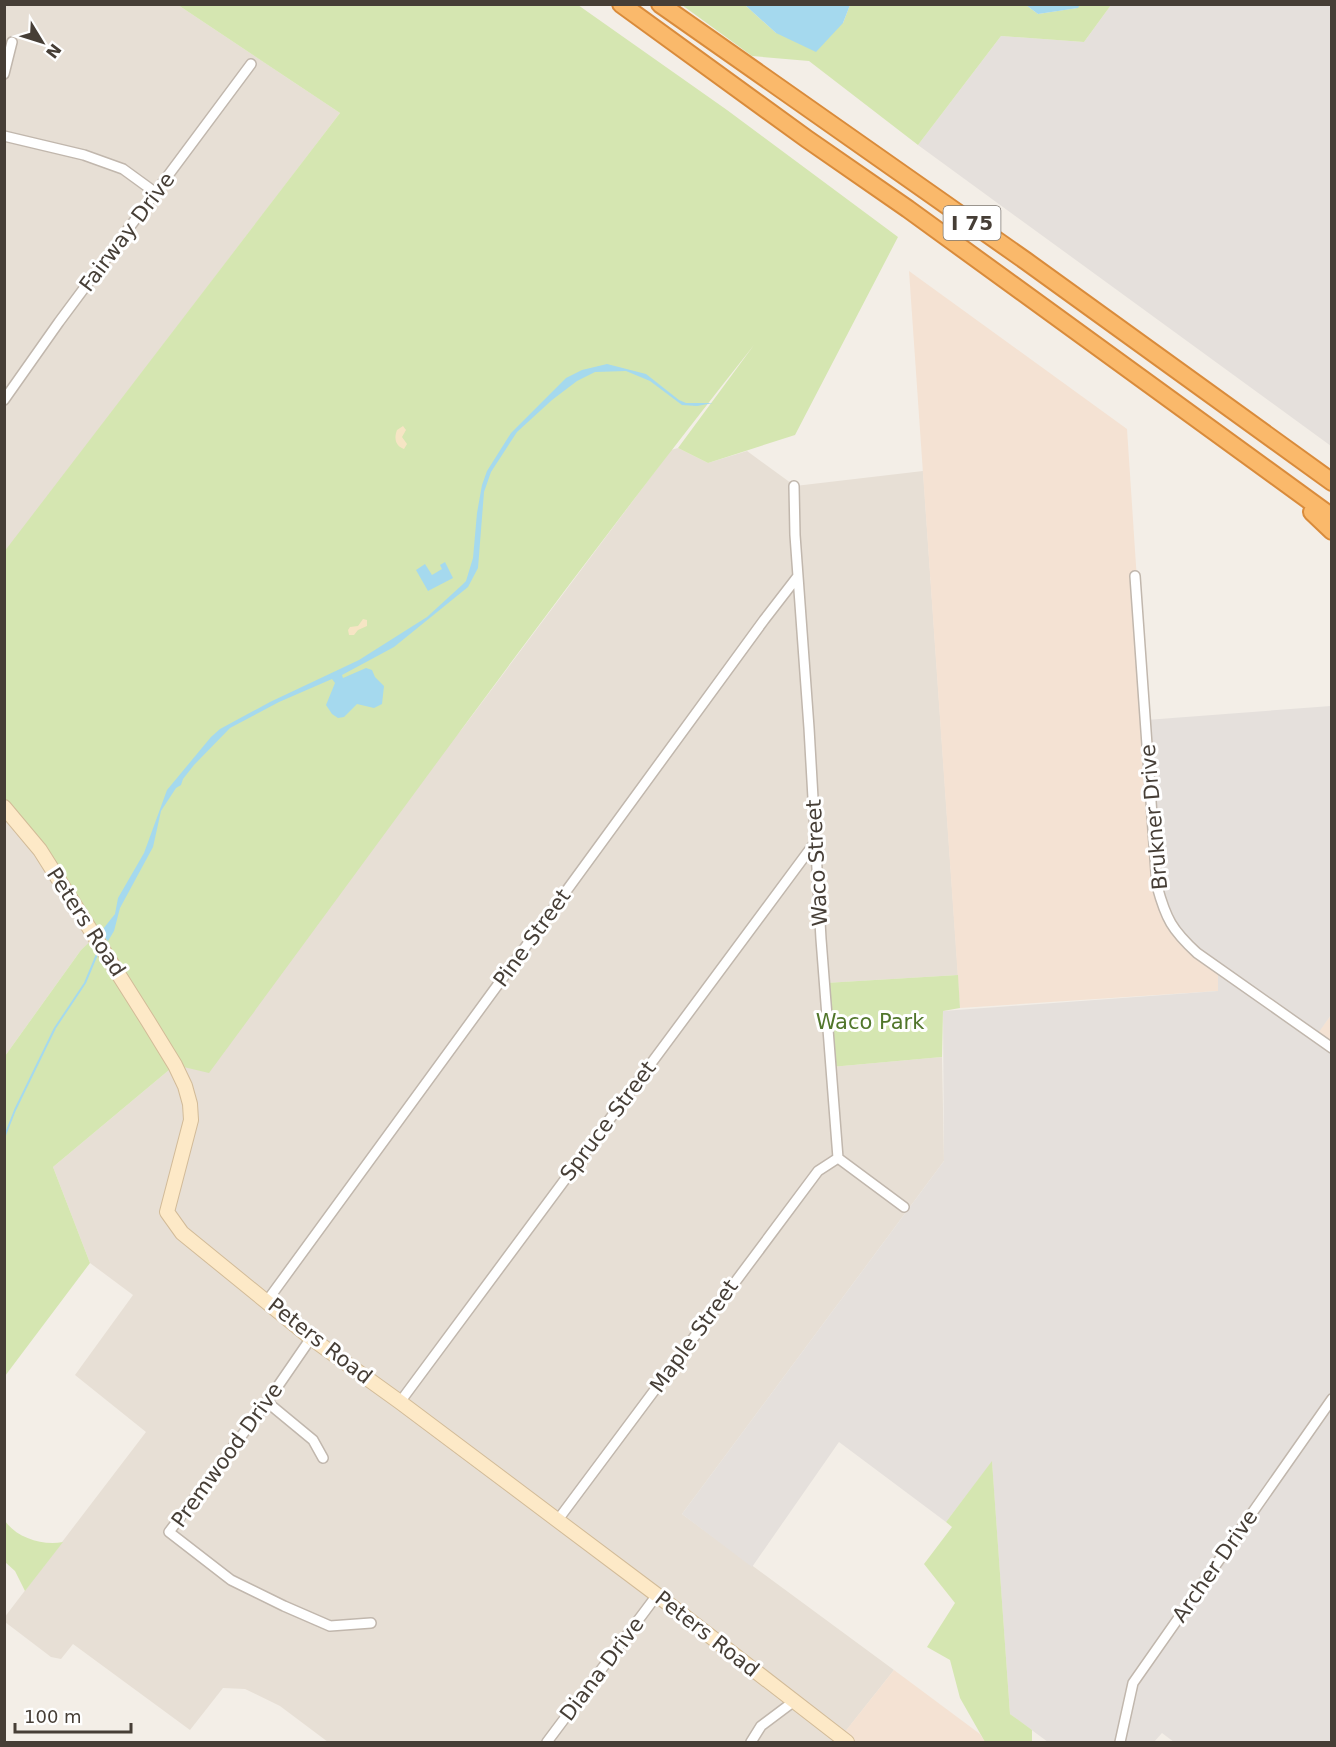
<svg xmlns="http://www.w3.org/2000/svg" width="1336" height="1747" viewBox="0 0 1336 1747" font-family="'DejaVu Sans',sans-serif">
	<rect width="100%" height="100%" fill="#f3eee7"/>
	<path fill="#e7dfd5" d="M5,5H178L340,113L5,552Z
		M678,448L708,463L747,451L795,486L923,471L958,975L825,983L831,1067L942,1057L944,1161L682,1514L894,1670L841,1737L847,1742H328L280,1706L245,1689L223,1688L190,1730L73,1644L61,1659L51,1657L5,1622L4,1618L146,1432L75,1375L133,1295L90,1263L53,1167L175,1065L462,729L671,450Z
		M5,807L96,937L81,950L5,1056Z"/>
	<path fill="#f4e2d3" d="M909,271L1127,429L1153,823L1218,969V991L960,1008Z
		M1331,1015V1048L1315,1036Z
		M894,1670L980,1734L985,1742H847L840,1738Z"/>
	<path fill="#e5e0dc" d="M1111,5H1331V446L918,145L1001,36L1084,42Z
		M1331,706V1015L1316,1036L1332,1048L1331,1742H1174L1162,1733L1154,1742H1048L1010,1714L992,1462L946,1522L839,1442L752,1567L682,1514L944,1161L943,1011L1218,991V969L1182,939L1157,886L1146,720Z"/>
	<path fill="#d5e6b1" d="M178,5H578L727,110L898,237L795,435L708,463L678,448L754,345C566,582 389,829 209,1073L175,1065L53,1167L90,1263L5,1376V1056L81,950L95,937L5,807L4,552L340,113Z
		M682,5H745L776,33L843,23L850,5H1026L1038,14L1077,8L1080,5H1111L1084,42L1001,36L918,145L809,61L752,56Z
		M958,975L960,1008L943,1011L942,1057L831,1067L825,983Z
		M992,1461L1010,1714L1032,1730V1742H985L960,1698L950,1660L927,1647L955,1603L924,1564L952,1527L946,1522Z
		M5,1521C17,1538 43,1546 63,1542L25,1591L15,1571L5,1562Z"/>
	<path fill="#f6e5c4" d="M403,426L406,430L402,437L407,444L404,449C395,446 394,438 397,430Z
		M363,619L367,620V626L358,630L354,635H349L348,630L350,627L358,626Z"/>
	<path fill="#a5d9ee" d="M745,5H850L843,23L816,52L776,33Z
		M1026,5L1080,4V5L1078,8L1038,14Z
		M607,364L646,374L679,400L686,403H713L697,406L682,405L650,381L626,371L595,372L577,381L552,400L517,432L491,472L484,492L478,568L468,587L394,647L342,675L343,678L366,668L372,670L375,677L384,686L382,704L374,708L357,704L344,717L338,718L332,714L326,705L335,683L332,679L279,702L230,728L194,765L183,779L181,785L176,788L161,811L153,847L120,908L114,931L108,941L105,938L103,929L115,914L118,898L144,853L167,790L211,737L220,729L270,702L359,660L427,617L462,585L466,581L473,558L477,513L482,485L487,471L511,433L566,378L582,370Z
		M445,562L453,578L428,591L416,570L425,564L432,575L442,569L440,565Z"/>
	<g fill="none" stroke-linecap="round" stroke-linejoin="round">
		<path stroke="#a5d9ee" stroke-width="2" d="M4,1138L15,1110L55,1028L85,983L98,952"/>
		<g stroke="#c1b7ad" stroke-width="12">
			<path id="street" d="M4,74L12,42
				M4,136L84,155L123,169L156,193
				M4,400L59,322L251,64
				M794,486L795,535L809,728L821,939L838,1158L904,1207
				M1135,576L1157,886C1166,919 1172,930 1197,953L1332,1048
				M267,1301L764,620L798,576
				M311,1338L267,1402L169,1532L231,1580L284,1606L330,1626L371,1623
				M267,1402L313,1440L323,1458
				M400,1402L816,841
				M557,1521L818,1171L838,1158
				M547,1742L657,1595
				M751,1742L761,1726L793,1702
				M1120,1742L1133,1683L1332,1399"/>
		</g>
		<g stroke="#d2bb98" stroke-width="16">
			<path id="secondary" d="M4,807L40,850L148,1021L175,1065L185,1086L190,1104L191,1120L167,1212L182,1233L311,1338L400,1402L657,1595L847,1742"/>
		</g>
		<g stroke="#d98b3b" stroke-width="20">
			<path id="highway" d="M621,4L807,139L908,209L1332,517
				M660,4L1026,261L1332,482
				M1312,512L1332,531"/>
		</g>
		<use href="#street" stroke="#fff" stroke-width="9"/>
		<use href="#secondary" stroke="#fde9c7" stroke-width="14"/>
		<use href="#highway" stroke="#fab96b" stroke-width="16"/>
	</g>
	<g text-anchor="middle" stroke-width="6" stroke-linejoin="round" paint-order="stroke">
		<rect fill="#fff" stroke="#7e7872" stroke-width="1.5" x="943.5" y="206" width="57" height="34" rx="4.5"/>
		<g font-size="20" font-weight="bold" fill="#463e36">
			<text x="972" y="230">I 75</text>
		</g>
		<g font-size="21" fill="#463e36" stroke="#fff">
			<text transform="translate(127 232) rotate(-53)" y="7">Fairway Drive</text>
			<text transform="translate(1154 817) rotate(-95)" y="7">Brukner Drive</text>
			<text transform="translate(817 863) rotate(-93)" y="7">Waco Street</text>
			<text transform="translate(86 922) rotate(57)" y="7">Peters Road</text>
			<text transform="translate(532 938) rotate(-54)" y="7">Pine Street</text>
			<text transform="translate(608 1121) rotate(-53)" y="7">Spruce Street</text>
			<text transform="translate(694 1336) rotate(-54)" y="7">Maple Street</text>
			<text transform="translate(320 1341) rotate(38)" y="7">Peters Road</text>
			<text transform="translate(227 1455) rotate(-54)" y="7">Premwood Drive</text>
			<text transform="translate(1215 1566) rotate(-55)" y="7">Archer Drive</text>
			<text transform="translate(707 1634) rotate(38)" y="7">Peters Road</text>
			<text transform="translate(602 1669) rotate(-53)" y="7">Diana Drive</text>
		</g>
		<g font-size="21" fill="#51762b" stroke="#fff">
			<text x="870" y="1029">Waco Park</text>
		</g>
	</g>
	<rect width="1336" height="1747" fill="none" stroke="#463e36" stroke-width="12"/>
	<g transform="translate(42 42) rotate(128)" stroke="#ffffff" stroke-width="4.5" paint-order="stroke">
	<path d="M0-4.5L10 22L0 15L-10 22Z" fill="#463e36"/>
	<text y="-9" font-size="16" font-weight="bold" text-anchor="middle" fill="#463e36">N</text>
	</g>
	<path d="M15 1723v9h116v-9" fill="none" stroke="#463e36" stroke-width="3"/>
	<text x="24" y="1723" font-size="18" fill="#463e36" stroke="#ffffff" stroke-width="4.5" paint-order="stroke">100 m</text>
</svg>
